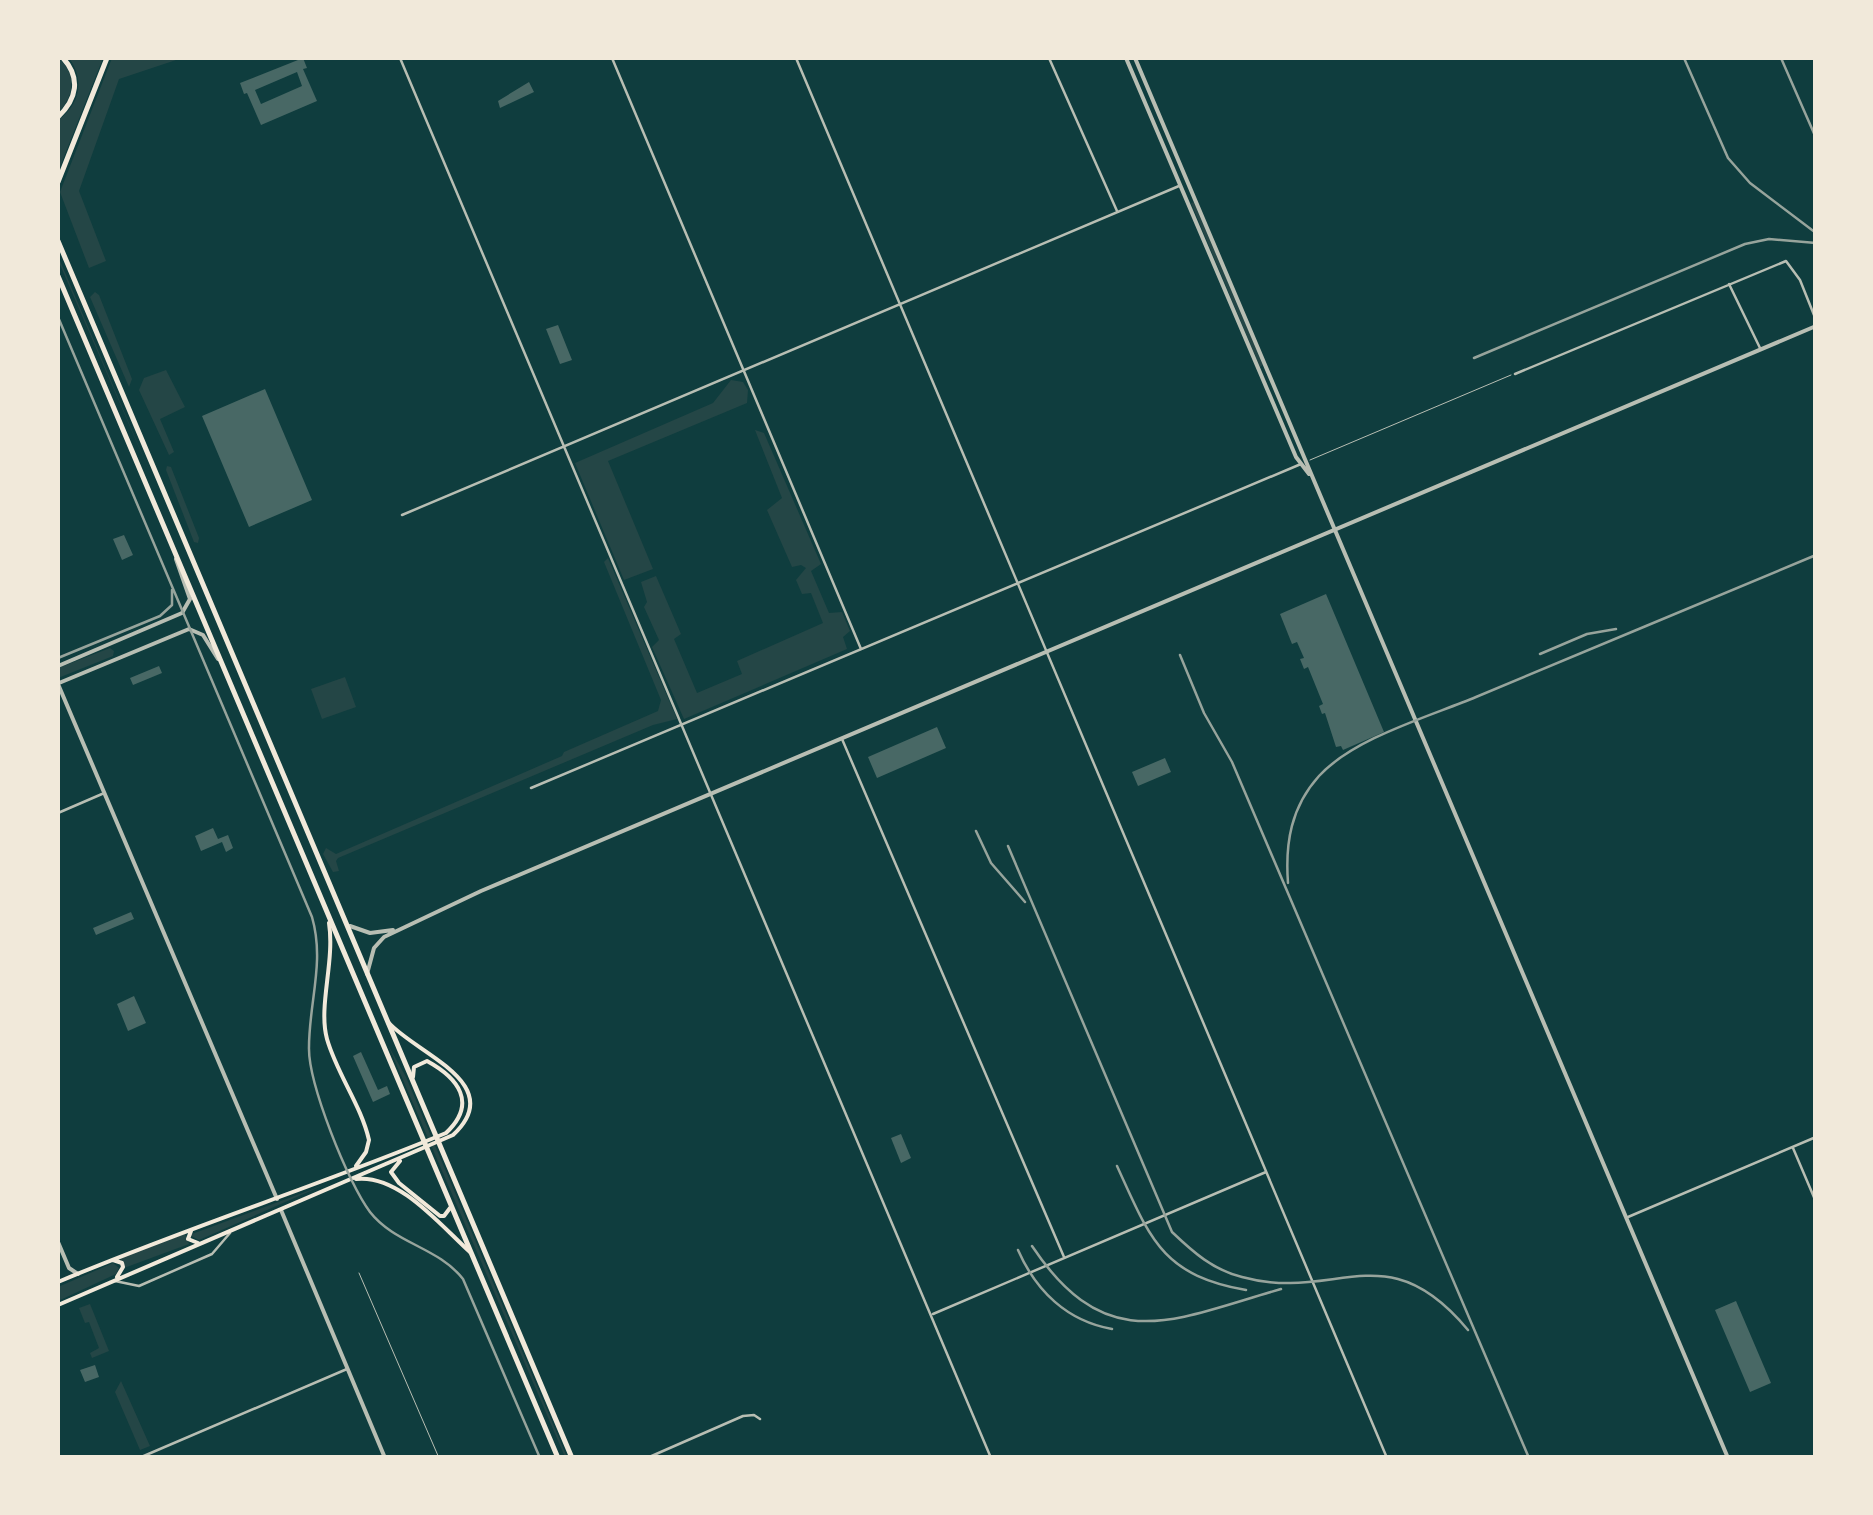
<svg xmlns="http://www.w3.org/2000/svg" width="1873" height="1515" viewBox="0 0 1873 1515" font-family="'Open Sans',sans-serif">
	<rect width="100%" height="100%" fill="#0f3d3e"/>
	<path fill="#244646" d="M58,58C77,74 75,95 58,113Z
		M69,58H103L58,172V120C80,105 85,80 69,58Z
		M112,58H182L119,79L79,191L106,261L89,268L60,192Z
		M1194,202L1263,365L1260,367L1191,203Z
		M58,256L159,494L58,260Z
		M95,292L99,295L132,379L129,387L90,297Z
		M166,370L185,407L160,419L174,452L169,455L139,390L144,378Z
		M731,380L743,382L748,390L747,403L608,461L653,569L624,580L575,463L713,403Z
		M755,430L764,433L821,564L811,571L829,613L842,612L850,631L843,637L847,649L684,719L652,647L659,640L644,607L647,602L641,582L656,576L681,634L674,639L697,693L742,674L737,661L823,623L811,593L802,594L796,580L806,568L801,565L792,567L767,510L782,498Z
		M167,466L171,467L199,538L198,543L194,542L166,470Z
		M608,558L677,719L653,725L338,858L336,861L339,871L333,872L323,854L326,848L336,854L562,756L564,752L658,711L661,700L604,562Z
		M110,648L114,651L113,656L58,678V668Z
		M345,677L356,707L322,719L311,689Z
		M388,1045L406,1077L567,1457H565Z
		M324,1185L199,1240L191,1236L192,1234Z
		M185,1234L189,1244L124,1268L120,1258Z
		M113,1263L119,1268L116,1274L58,1301V1287Z
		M90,1304L109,1351L92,1358L90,1353L99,1348L89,1322L85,1323L79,1308Z
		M121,1381L150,1446L140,1450L115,1392Z"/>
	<path fill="#486865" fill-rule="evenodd" d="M303,58L307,68L303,69L317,101L261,125L247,93L244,94L240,83ZM297,72L302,86L261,104L255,90Z
		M529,82L534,92L500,108L498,101Z
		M558,325L572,360L560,364L546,329Z
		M265,389L312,500L249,527L202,416Z
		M124,535L133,555L122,560L113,539Z
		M1326,594L1384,732L1343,750L1341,746L1336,747L1325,713L1322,714L1319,706L1323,704L1308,667L1304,669L1300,659L1304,658L1297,642L1292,644L1280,614Z
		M159,666L162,673L133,685L130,678Z
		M937,727L946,748L877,778L868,757Z
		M1165,758L1171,772L1138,786L1132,772Z
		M213,828L218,839L228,835L233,848L226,852L222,842L201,851L195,836Z
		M131,912L134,919L96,935L93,928Z
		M134,996L146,1023L128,1031L117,1004Z
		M361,1052L378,1090L387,1086L390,1094L373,1102L353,1056Z
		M901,1134L911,1158L901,1163L891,1138Z
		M1736,1301L1771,1383L1750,1392L1715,1310Z
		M95,1365L99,1377L85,1382L80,1370Z"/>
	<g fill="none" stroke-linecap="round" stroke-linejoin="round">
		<path stroke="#b8beb3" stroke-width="1" d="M1310,460L1511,375"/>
		<path stroke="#b8beb3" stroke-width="1" d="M359,1273L439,1458"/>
		<path stroke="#b8beb3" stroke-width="2.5" d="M400,58L991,1458
			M612,58L861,649
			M796,58L1387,1458
			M1049,58L1117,211
			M1729,284L1760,348
			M1515,374L1786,261L1800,280L1816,320
			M402,515L1179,186
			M842,739L1064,1257
			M531,788L1301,464
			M58,813L102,794
			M1793,1148L1816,1202
			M1628,1217L1816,1137
			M115,1281L139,1286L212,1254L230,1233
			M933,1314L1266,1172
			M139,1458L347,1369
			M647,1458L743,1416L754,1415L760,1419"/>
		<path stroke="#b8beb3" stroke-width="4" d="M1126,58L1296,457L1309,474
			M1135,58L1728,1458
			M58,666L182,613L190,599L176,559
			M59,683L189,629L203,635L218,659
			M58,684L277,1199
			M350,926L370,933L393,930
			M367,974L374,948L384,937L481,891L1816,326
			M281,1210L385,1458
			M58,1242L69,1268L78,1274"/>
		<path stroke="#f1e9da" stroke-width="4" d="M329,923C335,962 318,1006 327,1039C337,1074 361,1105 369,1140L366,1152L356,1166
			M400,1161L391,1172L399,1183L440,1216H444L450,1208
			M356,1179C399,1174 440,1225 470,1252
			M191,1231L188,1239L198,1243
			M113,1260L122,1263L123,1267L117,1277
			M58,1282C185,1228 318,1186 446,1133C478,1103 458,1078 427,1061L414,1067L413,1077
			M58,1305L453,1135C508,1084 417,1054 389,1023"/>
		<path stroke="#f1e9da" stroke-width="5" d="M58,117C77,99 81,78 63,58
			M58,182L107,58
			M58,241L572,1458
			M58,276L558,1458"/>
		<path stroke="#97a49c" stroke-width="2.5" d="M58,317L312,917C325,962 309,1002 309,1047C308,1083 348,1183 370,1212C395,1244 438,1247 463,1279L540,1458
			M58,658L160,616L172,605V590"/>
		<path stroke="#97a49c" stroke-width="2.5" d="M1684,58L1728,158L1750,183L1816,233
			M1781,58L1816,138
			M1474,358L1745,244L1769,239L1816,243
			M1540,654L1587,634L1616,629
			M1180,655L1204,713L1232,762L1529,1458
			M976,831L991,863L1025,902
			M1008,846L1172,1232C1193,1252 1213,1270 1242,1277C1336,1303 1386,1231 1468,1330
			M1288,883C1285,843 1291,807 1319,776C1354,738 1428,717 1476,697C1589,649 1703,603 1816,555
			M1117,1166C1150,1238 1161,1275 1246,1290
			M1032,1246C1107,1358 1173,1320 1281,1289
			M1018,1250C1036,1291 1067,1321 1112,1329"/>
	</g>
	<rect width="1873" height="1515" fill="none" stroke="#f1e9da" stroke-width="120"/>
</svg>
